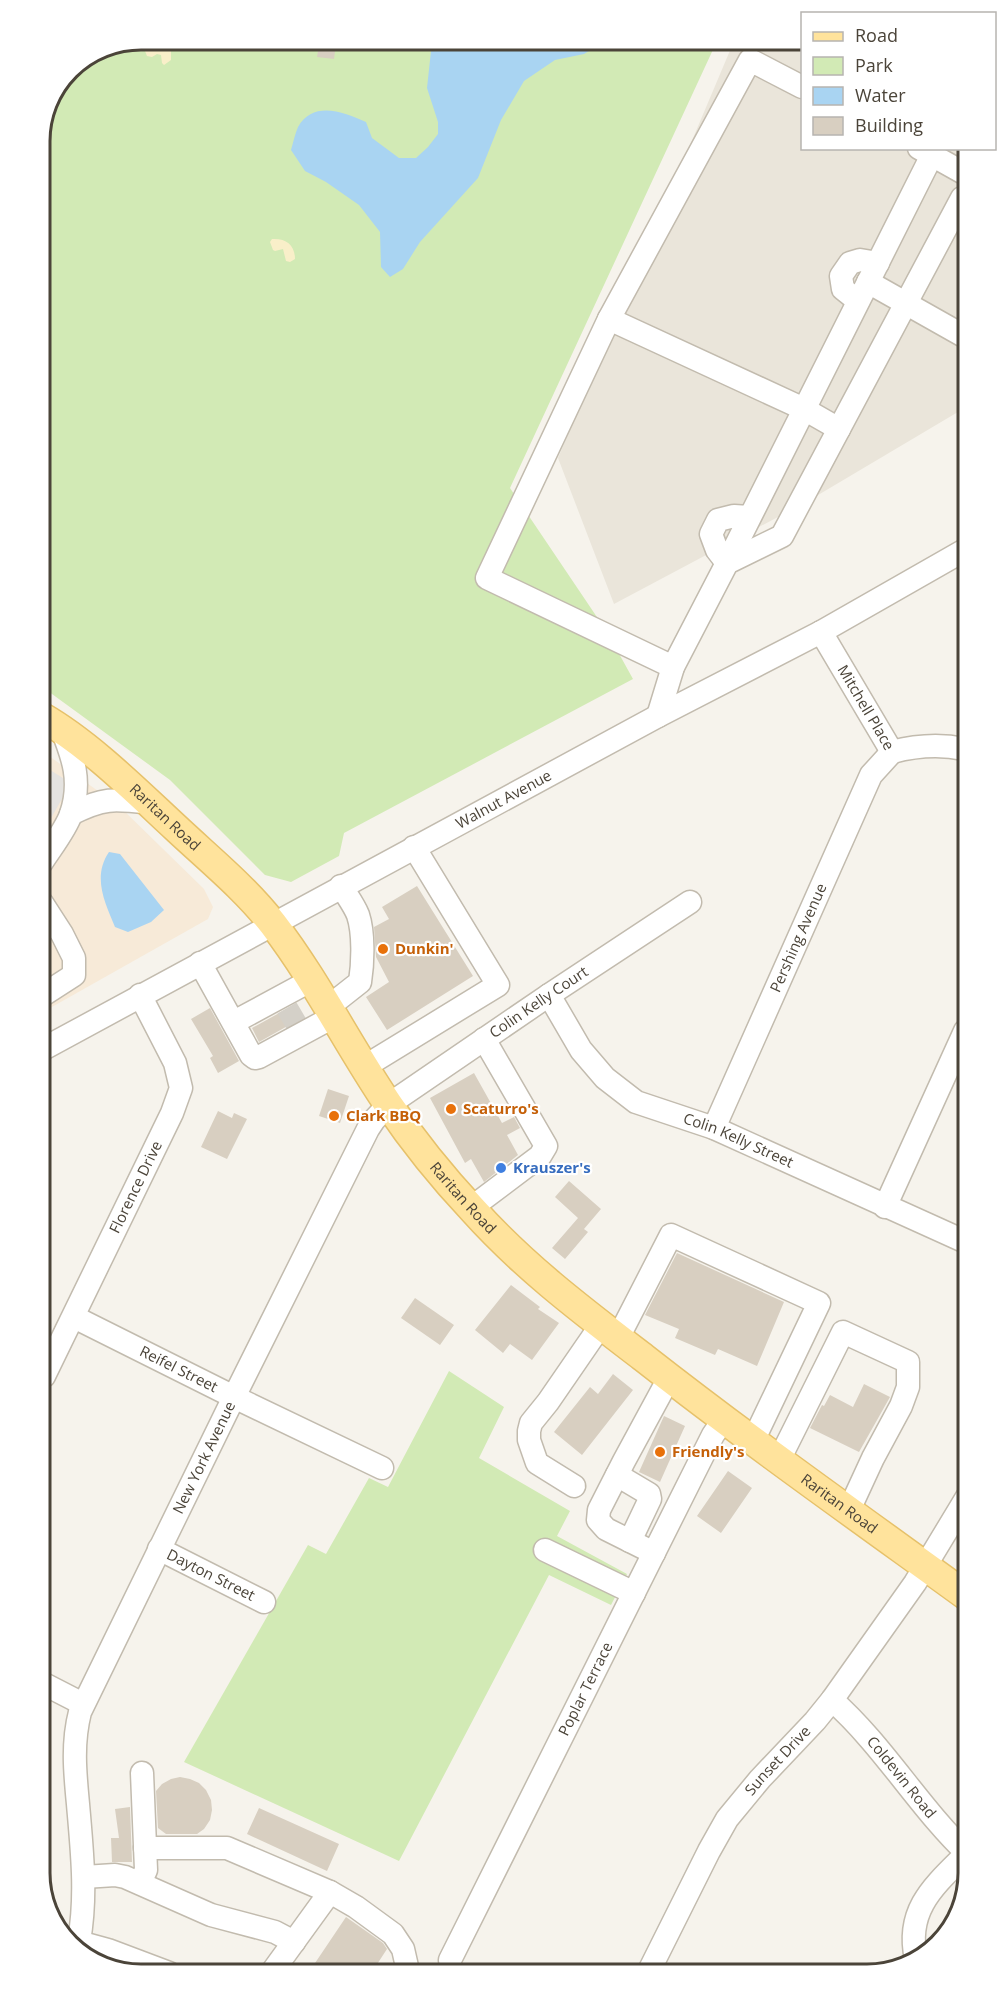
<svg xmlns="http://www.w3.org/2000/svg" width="1008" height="2013" viewBox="0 0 1008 2013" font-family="'Open Sans',sans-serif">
	<rect width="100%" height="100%" fill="#f6f3ec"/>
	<path fill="#eae5da" d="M802,40V148L962,149L963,409L808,501L614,604L558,458L734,41Z"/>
	<path fill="#f7ead8" d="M42,751L119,806L204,889L213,907L208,919L43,1012Z"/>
	<path fill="#d2eab5" d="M717,41L510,488L607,632L633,679L344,833L339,856L291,882L265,875L170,780L41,686L39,134L69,68L102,47Z
		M449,1371L504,1407L479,1458L570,1511L557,1536L627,1574L611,1605L549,1575L399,1861L184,1762L308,1545L326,1554L369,1478L388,1487Z"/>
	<path fill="#f9efc9" d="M143,46H171V60L164,65L162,63L161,55L157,54L152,57L147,56Z
		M272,239C286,238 295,245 295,259L290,262L286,261L283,249L275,251L273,250L270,242Z"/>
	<path fill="#e5e3e0" d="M42,765L71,783L42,834Z"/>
	<path fill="#a9d4f2" d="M604,42L584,54L555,60L524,81L501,120L478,178L420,242L403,269L390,277L381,267L380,232L359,205L326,182L305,171L291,150C293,143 295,134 298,127C313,100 344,112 366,122L372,138L399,158H416L428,147L438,134V122L427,88L431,51L428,43Z
		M109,852L120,854L164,910L151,922L128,932L115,927C105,903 92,877 109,852Z"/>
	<path fill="#d8cfc1" d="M336,44L334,59L317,57L319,45Z
		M417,886L473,976L387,1030L366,997L389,982L376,957L374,927L389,919L382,907Z
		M292,1006L300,1019L259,1042L252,1028Z
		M210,1008L239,1061L218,1073L210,1058L213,1056L191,1019Z
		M474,1073L502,1123L514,1117L520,1128L507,1135L518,1155L484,1182L471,1159L465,1163L430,1098Z
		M328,1089L349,1096L340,1123L319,1116Z
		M218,1111L232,1118L234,1113L247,1119L227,1159L201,1147Z
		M569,1181L601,1209L584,1229L588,1232L565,1259L552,1248L578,1218L555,1197Z
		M677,1253L784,1302L757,1366L718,1349L715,1355L675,1338L679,1329L645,1315Z
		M511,1285L540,1307L538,1309L559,1323L532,1360L510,1344L503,1353L475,1330Z
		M415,1298L454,1325L440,1345L401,1318Z
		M613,1374L633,1390L582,1455L554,1432L590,1387L598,1394Z
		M864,1384L890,1397L859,1452L810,1428L822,1405L824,1406L830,1395L853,1407Z
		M664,1416L685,1426L660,1482L639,1472Z
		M728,1471L752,1488L721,1533L697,1516Z
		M180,1777L190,1779L199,1783L206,1790L211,1800L212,1810L210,1820L204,1829L197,1834H166L158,1828L156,1791L162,1784L171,1779Z
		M130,1807L132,1862H112L111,1838H119L115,1809Z
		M259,1808L339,1844L327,1871L247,1834Z
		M346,1917L383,1943L387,1949L372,1972H309Z"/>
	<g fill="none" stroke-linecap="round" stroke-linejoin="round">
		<path stroke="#d4d0c8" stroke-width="22" stroke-dasharray="22 11" stroke-linecap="butt" d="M287,1008L297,1025"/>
		<g stroke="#c2bbae" stroke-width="25">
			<g id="minor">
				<path d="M919,148L962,172"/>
				<path d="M868,282L962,335"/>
				<path d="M858,301L843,289L841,276L850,263L860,260L878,263"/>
				<path d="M609,319L804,409L839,429"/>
				<path d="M749,517L734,516L718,520L711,534L717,550L727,563L932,155"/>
				<path id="s1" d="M821,632L892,752"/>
				<path d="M673,667L487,578L609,319L750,60L802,87"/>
				<path d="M658,716L673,667L727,563L782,536L962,198"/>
				<path d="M892,752C915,746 940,744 964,749"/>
				<path d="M71,814C104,797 115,799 151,803"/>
				<path d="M42,862C51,848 66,829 71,814C82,781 73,757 61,727"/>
				<path d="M42,903L62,934L74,958V975L43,995"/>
				<path d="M200,963L251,1055L255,1058L259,1057L333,1017"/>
				<path id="s2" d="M549,995L581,1050L605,1078L636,1102L714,1128L966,1242"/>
				<path d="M327,1008L360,982C363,963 364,933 358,915C354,905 347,896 341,886"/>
				<path d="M234,1022L310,981"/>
				<path id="s3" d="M43,1049L658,716L821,632L963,551"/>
				<path d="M364,1067L498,985L414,847"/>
				<path id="s4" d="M714,1128L871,775L892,752"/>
				<path d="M885,1207L965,1031"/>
				<path d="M471,1208L540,1156L546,1146L484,1039"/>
				<path id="s5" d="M74,1317L234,1397L382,1468"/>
				<path d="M618,1338L671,1235L819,1303L753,1441"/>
				<path id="s6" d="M44,1376L172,1113L181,1088L175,1063L140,995"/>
				<path d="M779,1460L843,1332L908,1362V1387L901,1406L873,1458L849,1510"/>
				<path d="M617,1475L649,1494L650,1499L630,1541"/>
				<path d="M574,1486L537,1463L529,1440V1431L531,1423L548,1402L601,1325"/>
				<path id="s7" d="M159,1549L264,1602"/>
				<path d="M545,1550L634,1593"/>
				<path d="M654,1553L606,1529L598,1520L599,1510L624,1461L669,1378"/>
				<path d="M46,1685L83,1704"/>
				<path id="s8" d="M832,1700C884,1746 919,1808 969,1855"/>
				<path d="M145,1848H227L330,1892L356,1907L393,1934L403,1949L408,1971"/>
				<path d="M84,1877L115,1875L125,1877L211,1915L275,1932L294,1942"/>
				<path d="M140,1883L146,1870L142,1773"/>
				<path d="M68,1939L108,1950L169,1973"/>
				<path id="s9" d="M79,1941C87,1895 82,1851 78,1804C75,1773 72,1743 80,1712L234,1397L368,1129L374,1120L388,1105L549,995L690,902"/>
				<path d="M916,1959C905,1909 935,1885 967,1853"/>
				<path id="s10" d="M450,1960L713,1435L724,1419"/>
				<path id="s11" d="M650,1969L709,1851L727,1819L760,1779L815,1721L832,1700L915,1583L967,1497"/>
				<path d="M272,1972L330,1892"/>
			</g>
		</g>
		<g stroke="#e6c16a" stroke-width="31">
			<g id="major">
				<path id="s12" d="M42,717C89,744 136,791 176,828C209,859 245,888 273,924C316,980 348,1045 388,1104C413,1141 442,1177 473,1210C524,1267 584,1312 644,1358C750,1441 859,1518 968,1597"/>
			</g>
		</g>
		<use href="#minor" stroke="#fff" stroke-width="22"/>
		<use href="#major" stroke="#ffe39c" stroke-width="28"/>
	</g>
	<g fill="#e8710a" stroke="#fff" stroke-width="2">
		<circle cx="383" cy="949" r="6"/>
		<circle cx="451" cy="1109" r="6"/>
		<circle cx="334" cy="1116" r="6"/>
		<circle cx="660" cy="1452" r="6"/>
	</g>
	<circle fill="#3f7fe0" stroke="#fff" stroke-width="2" cx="501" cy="1168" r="6"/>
	<g text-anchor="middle" stroke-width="4.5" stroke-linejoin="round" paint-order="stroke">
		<g font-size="15" fill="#4b4439" stroke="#fff">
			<text dy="5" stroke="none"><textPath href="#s1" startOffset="88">Mitchell Place</textPath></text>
			<text dy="5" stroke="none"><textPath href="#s3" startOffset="524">Walnut Avenue</textPath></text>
			<text dy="5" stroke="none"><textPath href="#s12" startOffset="159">Raritan Road</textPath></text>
			<text dy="5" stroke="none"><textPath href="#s4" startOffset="208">Pershing Avenue</textPath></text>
			<text dy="5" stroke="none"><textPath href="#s9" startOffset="1094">Colin Kelly Court</textPath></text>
			<text dy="5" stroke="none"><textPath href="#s2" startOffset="249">Colin Kelly Street</textPath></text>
			<text dy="5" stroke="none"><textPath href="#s6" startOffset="210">Florence Drive</textPath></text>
			<text dy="5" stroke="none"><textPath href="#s12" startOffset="645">Raritan Road</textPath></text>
			<text dy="5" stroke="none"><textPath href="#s5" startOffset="117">Reifel Street</textPath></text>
			<text dy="5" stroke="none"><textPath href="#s9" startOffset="513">New York Avenue</textPath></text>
			<text dy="5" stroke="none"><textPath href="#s12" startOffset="1131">Raritan Road</textPath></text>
			<text dy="5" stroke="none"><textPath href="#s7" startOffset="58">Dayton Street</textPath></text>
			<text dy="5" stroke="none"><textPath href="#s10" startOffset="303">Poplar Terrace</textPath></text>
			<text dy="5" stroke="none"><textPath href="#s11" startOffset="246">Sunset Drive</textPath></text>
			<text dy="5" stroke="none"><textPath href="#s8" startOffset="104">Coldevin Road</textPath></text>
		</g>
		<g font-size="15" font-weight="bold" fill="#c56008" stroke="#fff" text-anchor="start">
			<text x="395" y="954">Dunkin'</text>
			<text x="463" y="1114">Scaturro's</text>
			<text x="346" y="1121">Clark BBQ</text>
			<text x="672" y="1457">Friendly's</text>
		</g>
		<g font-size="15" font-weight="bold" fill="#366cbe" stroke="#fff" text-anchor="start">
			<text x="513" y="1173">Krauszer's</text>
		</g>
	</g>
	<path d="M0 0H1008V2013H0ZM141 50H867A91 91 0 0 1 958 141V1873A91 91 0 0 1 867 1964H141A91 91 0 0 1 50 1873V141A91 91 0 0 1 141 50Z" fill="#fff" fill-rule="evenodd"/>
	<path fill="none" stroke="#4b4439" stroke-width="3" d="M141 50H867A91 91 0 0 1 958 141V1873A91 91 0 0 1 867 1964H141A91 91 0 0 1 50 1873V141A91 91 0 0 1 141 50Z"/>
	<rect x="801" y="12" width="195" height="138" fill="#ffffff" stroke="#b7b4b0" stroke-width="1.5"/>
	<rect x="813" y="32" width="30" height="9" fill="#ffe39c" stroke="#b7b4b0" stroke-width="1.5"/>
	<text x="855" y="42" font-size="18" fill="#4b4439">Road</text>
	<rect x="813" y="57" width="30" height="18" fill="#d2eab5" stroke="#b7b4b0" stroke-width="1.5"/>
	<text x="855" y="72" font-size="18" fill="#4b4439">Park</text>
	<rect x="813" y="87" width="30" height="18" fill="#a9d4f2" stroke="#b7b4b0" stroke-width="1.5"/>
	<text x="855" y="102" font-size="18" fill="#4b4439">Water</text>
	<rect x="813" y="117" width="30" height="18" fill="#d8cfc1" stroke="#b7b4b0" stroke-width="1.5"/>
	<text x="855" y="132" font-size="18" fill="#4b4439">Building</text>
</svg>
